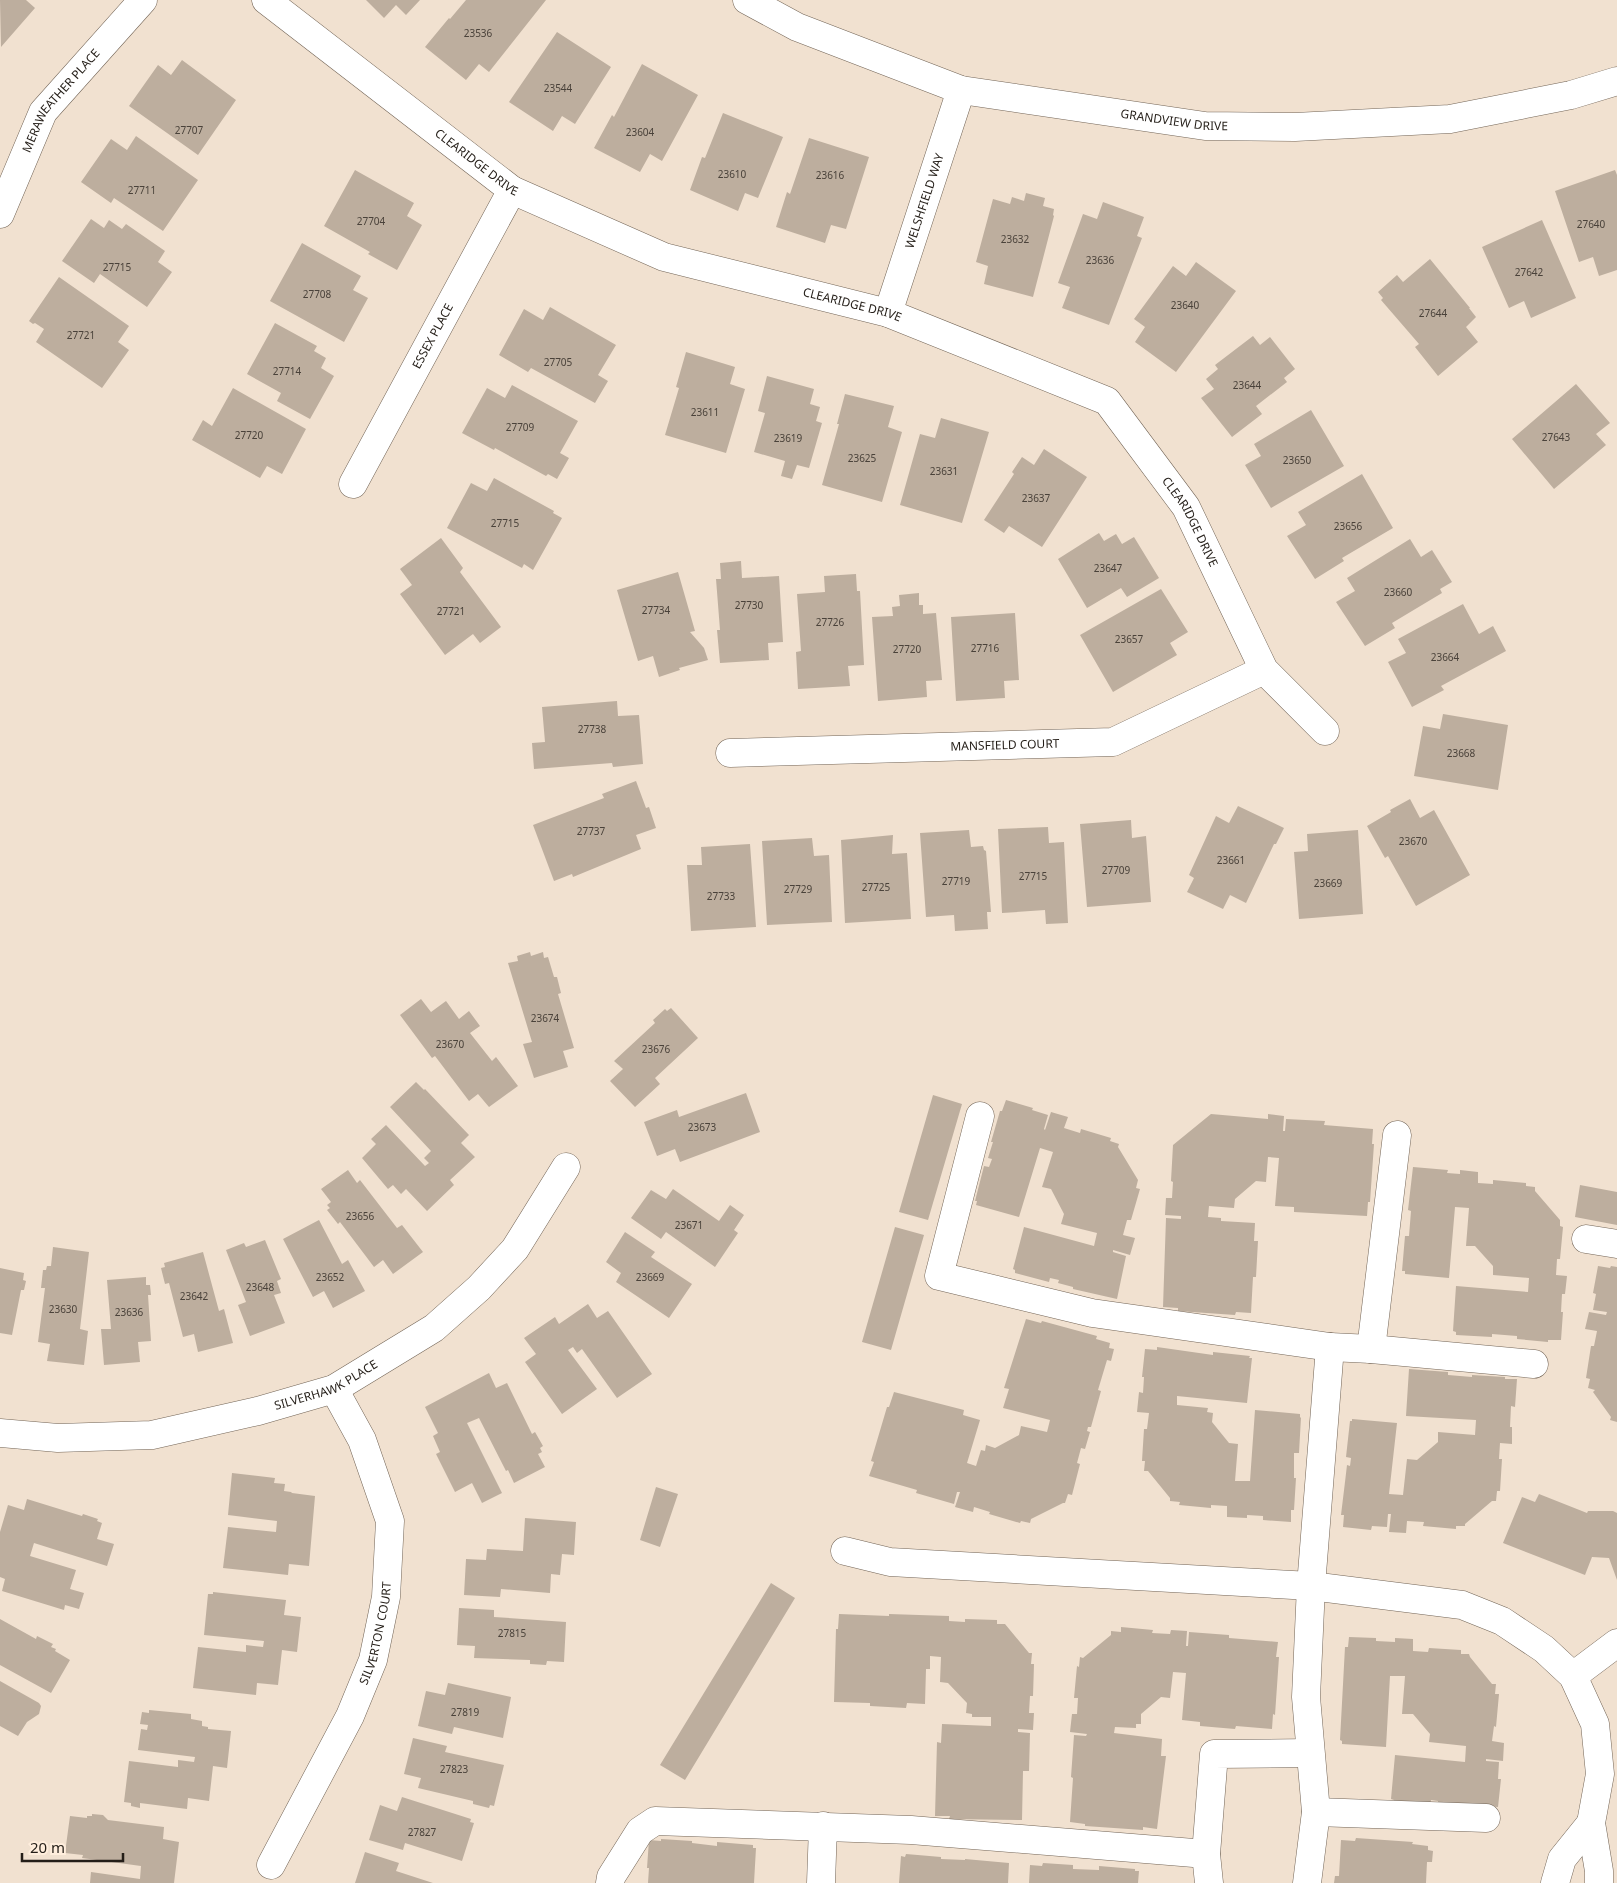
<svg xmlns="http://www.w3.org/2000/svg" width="1617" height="1883" viewBox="0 0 1617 1883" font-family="'Noto Sans',sans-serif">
	<rect width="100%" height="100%" fill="#f1e1d0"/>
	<path fill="#bdae9e" d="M0,0H26L35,8L1,47Z
		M366,0H420L406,15L396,5L384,18Z
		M466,0H546L489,72L479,64L466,80L425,47L449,18L450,19Z
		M557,32L611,67L575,124L562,116L553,131L509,102Z
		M182,60L236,100L198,155L129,106L158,65L171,75Z
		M642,64L698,95L662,161L650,154L640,172L594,148L612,115L614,117Z
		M723,113L783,137L758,198L745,193L738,211L690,190L702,157L705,158Z
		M136,136L198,180L163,231L114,198L111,203L81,182L111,139L127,150Z
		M809,138L869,157L846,229L831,225L825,243L776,227L787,192L790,194Z
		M355,170L414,203L407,216L422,225L397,270L368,254L370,252L324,226Z
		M1615,170L1617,175V270L1599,276L1593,257L1579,262L1555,191Z
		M1026,193L1045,198L1043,206L1054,209L1053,215L1054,216L1033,297L984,284L988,266L976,262L993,199L1010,204L1012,197L1024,201Z
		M1103,202L1144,217L1137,236L1142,238L1109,325L1062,308L1070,287L1058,283L1083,214L1097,219Z
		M91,219L104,228L109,220L122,229L126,224L165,251L158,262L172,272L147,307L100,274L94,283L62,261Z
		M1542,220L1576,298L1531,318L1524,301L1509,308L1482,247Z
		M302,243L361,276L353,290L368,298L344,342L270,301Z
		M1430,259L1470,308H1469L1476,317L1466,327L1478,342L1438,376L1415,347L1419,344L1381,300L1383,298L1378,292L1397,275L1403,282Z
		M1196,262L1236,291L1176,372L1135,342L1145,327L1134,319L1173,266L1186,276Z
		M59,277L129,326L118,342L129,350L102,388L36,342L44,329L35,323L33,324L29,321Z
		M550,307L616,345L598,375L608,381L595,403L531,368L528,372L499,355L524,309L543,320Z
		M275,323L317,346L314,351L326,358L321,368L334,376L310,419L277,401L281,393L247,374Z
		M1253,336L1260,345L1270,337L1295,369L1284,378L1287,382L1256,406L1262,414L1232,437L1201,398L1214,389L1206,379L1218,369L1215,365Z
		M686,352L735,367L730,384L745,389L726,453L665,435L679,388L676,387Z
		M767,376L814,389L810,404L820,407L816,421L822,423L809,468L797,465L792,479L781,476L785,461L754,452L765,413L758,411Z
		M1576,384L1610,423L1596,434L1606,445L1554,489L1512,439Z
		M512,385L578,421L560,453L569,458L557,479L548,474L546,476L495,448L494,450L462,433L487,388L505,398Z
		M233,388L306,429L282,474L267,466L260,478L192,440L203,420L212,426Z
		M845,394L894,406L888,427L902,432L882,502L822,485L839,424H837Z
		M1311,410L1344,466L1271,508L1245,465L1261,456L1254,444Z
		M941,418L989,432L962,523L900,505L920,434L935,438Z
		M1044,449L1087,477L1042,547L1009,526L1004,533L984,520L1014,474L1012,472L1022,457L1034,465Z
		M1362,474L1393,528L1342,558L1344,561L1315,579L1287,536L1306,525L1298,512Z
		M494,478L554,511L553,513L562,518L533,570L524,564L522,568L447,528L471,483L487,491Z
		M1099,533L1104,541L1116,534L1122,544L1134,537L1159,578L1127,597L1121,588L1087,608L1058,559Z
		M441,538L463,568L460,572L501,627L480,643L473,634L445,655L400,594L412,585L400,569Z
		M1410,539L1421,557L1432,550L1452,582L1440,589L1442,593L1392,623L1395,628L1365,646L1336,602L1355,591L1347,578Z
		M741,561L742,578L779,576L783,642L768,643L769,660L720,663L717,630H720L716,579H721L720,563Z
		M678,572L695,631L690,632L704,648L708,660L679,668L680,670L659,677L653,656L638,661L617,590Z
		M856,574L857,591H860L864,665L848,666L850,686L798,689L796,652L801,651L797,594L825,592L824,576Z
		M1161,589L1188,632L1170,643L1177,655L1113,692L1080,635Z
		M919,593V605H923V614L936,613L942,680L926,681L927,697L878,701L872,617L893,616L892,607L900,606L899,595Z
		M1463,604L1479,634L1493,626L1506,651L1441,686L1444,690L1412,707L1388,662L1406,653L1398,639Z
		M1015,613L1019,680L1004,681L1005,698L956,701L951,617Z
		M617,701L618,716L639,715L643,764L613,767L612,763L534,769L532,743L545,742L542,707Z
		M1443,714L1508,725L1498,790L1414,776L1423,726L1440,729Z
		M636,781L646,808L649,807L656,828L636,835L641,849L573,877L572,874L554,881L533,825L604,798L602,794Z
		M1410,799L1420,818L1434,810L1470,875L1416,906L1388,856L1385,858L1367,826L1391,812L1390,810Z
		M1238,806L1284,828L1276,844H1274L1246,903L1230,895L1223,909L1187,892L1194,878L1189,875L1216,816L1229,823Z
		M1131,820L1132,838L1146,836L1151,902L1087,907L1080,824Z
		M1048,827L1049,843L1064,842L1068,923L1046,924L1045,910L1002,913L998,829Z
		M969,830L971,847L983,846L984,850L986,851L991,912H987L988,929L955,931L954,915L926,917L920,833Z
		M1358,830L1363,914L1299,919L1294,852L1308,851L1307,834Z
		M893,835L892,854L907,853L911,919L845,923L841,840Z
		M812,838L814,856L829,855L832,922L767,925L762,841Z
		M750,844L756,927L691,931L687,865H702L701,847Z
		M530,952L531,956L543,952L544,958L548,957L554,977H557L561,993L558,994L574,1048L563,1051L568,1067L534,1078L523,1044L532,1042L508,963L518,961L517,956Z
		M421,999L431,1012L446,1001L459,1019L469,1011L480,1026L470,1033L492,1061L496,1057L518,1086L489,1107L478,1094L469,1101L435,1056L432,1058L400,1015Z
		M671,1008L698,1038L655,1078L660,1084L635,1107L610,1081L623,1069L614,1061L655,1023L653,1020L665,1009L667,1011Z
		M416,1082L424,1090L425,1089L469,1135L461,1143L475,1157L450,1180L454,1185L427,1211L406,1189L401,1194L393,1185L388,1189L362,1158L376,1144L371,1139L386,1125L425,1166L429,1163L424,1158L431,1151L390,1107Z
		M746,1093L760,1132L680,1162L675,1149L657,1156L644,1122L677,1110L679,1117Z
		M933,1095L962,1104L928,1220L899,1212Z
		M1006,1100L1033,1108L1032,1110L1048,1115L1044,1129L1045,1130L1051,1112L1068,1117L1064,1128L1080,1133L1081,1129L1111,1138L1110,1141L1119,1144L1118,1147L1138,1180L1136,1188L1140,1189L1131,1220H1127L1123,1235L1135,1238L1130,1255L1113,1250V1252L1126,1256L1117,1299L1073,1289V1287L1058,1283L1059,1280L1050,1278L1049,1282L1015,1273V1270L1013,1269L1024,1227L1094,1246L1097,1233L1061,1224L1064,1214L1051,1189L1042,1187L1053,1152L1040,1148L1019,1217L976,1205L977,1201H975L984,1166L989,1167L992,1159L988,1158L993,1142H991L1000,1111H1002Z
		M1211,1114L1268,1119V1114L1284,1116L1283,1131H1285L1286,1119L1325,1121L1324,1125L1373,1129L1372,1144H1374L1370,1202H1368L1367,1216L1294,1212V1207L1275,1206L1279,1158L1268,1157L1266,1182L1256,1181L1235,1199L1234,1208L1209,1206L1208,1217L1221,1218V1221L1255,1223L1254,1241H1258L1256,1277H1253L1251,1313L1236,1312L1235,1315L1178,1311V1308L1163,1307L1166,1218L1181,1219V1216L1165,1215L1166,1198H1172L1173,1182L1171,1181L1173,1145Z
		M1413,1167L1448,1170L1447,1173L1460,1174V1170L1478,1172V1183L1493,1184V1180L1526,1183V1186L1535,1187V1191L1560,1220V1226L1563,1227L1560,1259H1557L1556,1275L1567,1276L1565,1294H1562L1561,1312H1563L1561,1340H1548V1342L1517,1339V1336L1492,1334V1337L1456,1335V1332L1453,1331L1456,1286L1528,1292L1529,1278L1493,1275V1266L1475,1246H1466L1469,1208L1455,1207L1449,1278L1405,1274V1271H1402L1405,1236H1409L1411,1211L1408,1210Z
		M348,1170L357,1183L360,1180L397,1228L402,1225L423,1252L393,1274L383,1260L374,1267L340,1222L338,1224L327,1210L330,1208L327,1205L331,1202L321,1189Z
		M1580,1185L1617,1192V1225L1575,1217Z
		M673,1189L719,1221L730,1205L744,1215L734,1230L738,1233L715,1267L666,1232L661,1239L631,1218L651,1190L666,1199Z
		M319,1220L342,1264L348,1260L365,1291L333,1308L324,1291L313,1297L283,1239Z
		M895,1227L924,1235L891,1350L862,1342Z
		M625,1232L655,1252L651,1257L692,1284L669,1318L616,1282L621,1273L606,1262Z
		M265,1240L281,1279L277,1281L281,1293L274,1295L285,1323L250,1336L238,1305L246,1302L226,1250L244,1243L246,1247Z
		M53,1247L89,1252L80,1329L88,1331L84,1365L47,1361L50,1344L38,1342L45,1288H41L43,1270H46L47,1266H51Z
		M203,1252L219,1311L224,1309L233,1343L198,1352L194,1334L183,1337L169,1283L165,1284L161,1268L165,1267L164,1263Z
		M1598,1266L1610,1268L1611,1266L1617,1267V1422L1610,1420L1611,1417L1593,1392L1595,1390L1588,1388L1590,1379L1586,1378L1591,1346H1594L1597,1331L1585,1329L1589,1312L1606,1315L1607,1312L1593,1310L1596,1294L1593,1293Z
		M0,1268L24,1273L23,1280L26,1281L24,1290H21L12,1335L0,1333Z
		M146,1277V1285H150L151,1295H148L151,1341L138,1342L140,1362L104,1365L101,1329H111L107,1280Z
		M588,1304L597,1318L608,1311L652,1374L617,1398L582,1349L577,1353L573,1347L568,1350L597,1389L562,1414L525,1362L536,1354L524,1338L555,1317L559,1324Z
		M1026,1319L1041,1323L1042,1321L1097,1336L1096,1339L1110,1343L1109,1348L1114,1349L1111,1361L1107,1360L1098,1390L1101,1391L1091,1427H1088L1087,1431L1090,1432L1085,1449L1081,1448L1077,1463L1080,1464L1072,1495L1068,1494L1065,1503H1063L1031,1519L1030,1523L1021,1521L1020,1523L989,1514L990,1512L974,1507L973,1512L955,1507L960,1492H957L954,1504L916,1493L917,1490L869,1476L874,1462L871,1461L887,1407H889L894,1392L964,1410L963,1415L980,1420L967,1463L976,1466L981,1450L985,1451L986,1445L995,1448L1019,1435L1021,1426L1047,1432L1050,1420L1003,1408L1009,1389L1004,1388Z
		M1157,1347L1213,1355V1352L1250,1356L1249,1358H1252L1247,1403L1177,1396V1405L1208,1408L1207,1412L1213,1413L1212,1422L1229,1443L1238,1444L1235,1481H1250L1255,1410L1300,1414V1418L1301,1417L1299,1453H1294V1478H1296L1294,1510H1291V1522L1263,1520V1516L1247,1515V1518L1227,1517V1506L1211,1505V1508L1179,1505L1180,1502L1170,1501V1498L1148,1471H1144L1145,1461H1142L1144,1429H1147L1149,1413L1137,1412L1139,1392L1143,1393L1144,1377H1142L1145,1349L1157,1350Z
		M1409,1369L1448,1372V1375L1472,1377V1375L1505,1377V1379H1517L1515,1407L1511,1406L1510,1427H1512V1444L1500,1443L1499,1459H1502L1500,1491H1497L1496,1501H1492L1465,1524V1526H1456V1529L1423,1526L1424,1522L1407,1521L1406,1533L1389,1532L1391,1514H1388L1387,1527L1372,1526L1371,1530L1343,1527L1344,1515H1341L1345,1482L1347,1465L1350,1466L1351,1458L1346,1457L1350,1421H1352V1419L1397,1423L1389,1494L1403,1495L1407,1459L1417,1460L1438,1442V1432L1475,1435L1476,1420L1406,1416Z
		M489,1373L496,1388L507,1383L532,1434L535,1432L543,1446L540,1448L542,1452L538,1454L545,1467L514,1483L508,1470L506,1471L479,1418L467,1423L502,1493L482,1503L472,1483L455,1492L436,1454L440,1452L433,1436L438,1433L425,1407Z
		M232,1473L275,1478L274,1483L285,1484L284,1491L291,1492L292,1493L315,1496L309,1566L289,1564L288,1575L223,1568L228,1527L276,1532L277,1521L228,1515Z
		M656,1487L678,1494L660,1547L640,1540Z
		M1539,1494L1587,1513L1588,1511H1613L1617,1513V1580L1609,1558L1592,1557L1585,1575L1503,1543L1522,1497L1535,1502Z
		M27,1499L82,1516L83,1514L98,1519L97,1521L102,1523L97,1539L114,1544L107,1566L34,1543L30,1556L76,1570L70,1589L84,1593L79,1609L65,1605L64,1610L2,1591L5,1579L0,1577V1532L8,1505L24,1510Z
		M525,1518L576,1522L574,1555L562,1554L560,1575L551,1574L550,1593L501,1589L500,1597L464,1595L466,1559L486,1560L487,1549L523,1551Z
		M771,1583L795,1598L685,1780L660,1765Z
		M213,1592L286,1600L284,1615L301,1617L297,1652L282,1650L278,1685L257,1683L256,1695L193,1688L198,1647L246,1652V1645L263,1647L264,1641L204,1635L208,1594H213Z
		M459,1608L494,1610V1617L566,1622L564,1662L547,1661L546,1665L530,1664V1660L474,1658L475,1646L457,1645Z
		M839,1614L889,1616V1614L949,1616V1621L965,1622V1619L997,1620V1624H1005L1029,1653H1032L1031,1664H1034L1033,1696H1030L1029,1713H1034L1033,1730L1018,1729V1732L1030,1733L1029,1771H1023L1022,1820L949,1819L950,1816H935L937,1742L941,1743L942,1724L991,1726V1717H972V1714L966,1713L967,1703L948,1683L940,1682L941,1657L930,1656V1669H926L925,1704L907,1703L906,1708L870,1706V1703L834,1702L836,1629H838Z
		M0,1619L36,1639L37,1636L53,1644L51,1647L56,1649L55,1651L70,1660L51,1693L0,1665Z
		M1121,1627L1153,1630L1152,1633L1170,1634L1171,1630L1187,1631L1186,1646H1188L1189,1632L1229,1635V1638L1278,1642L1276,1657H1279L1275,1715L1273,1714L1272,1729L1236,1726L1235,1729L1200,1726V1722L1182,1720L1186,1673L1173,1672L1170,1698L1161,1697L1141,1714V1724H1136V1728L1115,1727L1114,1733L1162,1739L1161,1756H1166L1157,1829L1143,1827V1830L1085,1826V1824L1070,1822L1073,1778L1071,1777L1074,1735L1086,1736L1087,1734L1070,1732L1072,1714H1077L1078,1698H1074L1077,1666L1079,1667L1080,1657L1083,1658L1111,1635V1631L1121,1632Z
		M1349,1637L1376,1638V1641L1395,1642V1638L1413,1639V1651L1428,1652L1429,1648L1461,1650V1654H1469L1470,1657L1492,1684H1496L1495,1694H1499L1496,1727L1494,1726L1492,1741L1504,1743L1503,1761L1486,1759V1761L1499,1762L1498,1779H1501L1498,1807L1438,1803V1801L1431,1800L1430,1806L1394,1802V1800L1391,1799L1395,1755L1465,1762L1466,1746L1429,1742L1430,1734L1413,1714H1402L1405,1676H1390L1386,1747L1342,1744V1741L1340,1740L1345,1647H1348Z
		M0,1681L39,1703L41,1706L39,1714L27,1722L18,1736L0,1726Z
		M448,1683L511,1697L503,1738L454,1727L452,1734L418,1726L426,1691L445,1695Z
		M149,1710L191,1714V1719L202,1721V1726L208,1727V1729L231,1731L227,1768L213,1766L209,1801L188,1798L187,1809L140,1803V1808L131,1806V1803L124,1802L129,1761L178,1767V1760L194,1762L195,1757L138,1750L141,1729L147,1730L148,1725L140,1724L142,1712L149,1713Z
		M413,1738L447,1746L445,1752L504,1765L494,1806L490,1805L489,1808L473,1804V1801L418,1788L421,1778L404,1774Z
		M402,1797L471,1819L470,1822L474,1823L462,1861L405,1843L403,1850L369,1840L380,1805L397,1811Z
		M92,1814L103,1815L108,1820L164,1827L163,1839L179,1842L174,1883H90L91,1872L140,1879L141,1866L82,1858L83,1855L65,1853L70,1816L87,1818V1816H92Z
		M1356,1838L1413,1842L1412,1844L1428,1846V1850L1433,1851L1432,1862H1427L1426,1883H1334L1335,1876H1339L1341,1840L1355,1841Z
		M661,1839L692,1841V1843L717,1846V1842L753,1845V1848H756L754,1883H648L649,1868H647L649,1840L661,1841Z
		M365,1852L399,1863L396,1871L433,1883H355Z
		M906,1854L941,1857V1859L965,1860V1859L1009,1863L1008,1883H899L901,1856L905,1857Z
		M1043,1863L1073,1865V1869L1099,1870V1866L1135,1869V1871H1139L1138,1883H1029L1030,1865L1042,1866Z"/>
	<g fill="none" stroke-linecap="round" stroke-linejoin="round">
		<g stroke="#736557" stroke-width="29">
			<g id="minor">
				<path id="s1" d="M266,0L512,190L664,257L888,313L1107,401L1186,507L1264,670L1325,731"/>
				<path id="s2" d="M747,0L797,27L961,90L1205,126L1295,127L1450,119L1571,95L1617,81"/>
				<path id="s3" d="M0,214L43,112L143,0"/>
				<path id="s4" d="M888,313L961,90"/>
				<path id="s5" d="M353,484L512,190"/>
				<path id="s6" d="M730,753L1113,742L1264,670"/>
				<path d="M980,1116L939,1276L1092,1313L1330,1347L1371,1349L1534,1364"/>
				<path d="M1586,1239L1617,1244"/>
				<path d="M1371,1349L1397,1135"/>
				<path id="s7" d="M0,1433L58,1438L152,1435L258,1411L334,1389L434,1328L479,1288L515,1249L566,1167"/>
				<path d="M845,1551L890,1562L1311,1586L1462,1605L1502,1621L1544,1649L1573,1676L1595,1724L1600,1774L1591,1823L1599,1871V1883"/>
				<path d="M1573,1676L1617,1643"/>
				<path d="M1316,1812L1486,1818"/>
				<path id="s8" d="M271,1865L350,1716L373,1660L386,1597L390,1521L362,1440L334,1389"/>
				<path d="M610,1883L611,1877L640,1831L655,1821L911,1830L1206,1854"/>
				<path d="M821,1883L823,1826"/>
				<path d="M1209,1883L1206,1854L1214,1754L1310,1753"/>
				<path d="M1307,1883L1316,1812L1306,1697L1311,1586L1330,1347"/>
				<path d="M1555,1883L1562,1859L1591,1823"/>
			</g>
		</g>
		<use href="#minor" stroke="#fff" stroke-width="28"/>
	</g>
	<g text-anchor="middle" stroke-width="4" stroke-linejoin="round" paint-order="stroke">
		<g font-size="10" fill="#4a423a">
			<text x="478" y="37">23536</text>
			<text x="558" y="92">23544</text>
			<text x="189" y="134">27707</text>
			<text x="640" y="136">23604</text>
			<text x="732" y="178">23610</text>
			<text x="830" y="179">23616</text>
			<text x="142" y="194">27711</text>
			<text x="371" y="225">27704</text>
			<text x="1591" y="228">27640</text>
			<text x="1015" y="243">23632</text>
			<text x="1100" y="264">23636</text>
			<text x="117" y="271">27715</text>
			<text x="1529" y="276">27642</text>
			<text x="317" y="298">27708</text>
			<text x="1185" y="309">23640</text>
			<text x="1433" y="317">27644</text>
			<text x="81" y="339">27721</text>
			<text x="558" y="366">27705</text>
			<text x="287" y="375">27714</text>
			<text x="1247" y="389">23644</text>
			<text x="705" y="416">23611</text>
			<text x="520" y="431">27709</text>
			<text x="249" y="439">27720</text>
			<text x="1556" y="441">27643</text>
			<text x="788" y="442">23619</text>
			<text x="862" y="462">23625</text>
			<text x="1297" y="464">23650</text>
			<text x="944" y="475">23631</text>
			<text x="1036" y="502">23637</text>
			<text x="505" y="527">27715</text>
			<text x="1348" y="530">23656</text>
			<text x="1108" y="572">23647</text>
			<text x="1398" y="596">23660</text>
			<text x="749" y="609">27730</text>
			<text x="656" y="614">27734</text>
			<text x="451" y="615">27721</text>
			<text x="830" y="626">27726</text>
			<text x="1129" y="643">23657</text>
			<text x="985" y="652">27716</text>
			<text x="907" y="653">27720</text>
			<text x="1445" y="661">23664</text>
			<text x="592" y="733">27738</text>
			<text x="1461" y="757">23668</text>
			<text x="591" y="835">27737</text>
			<text x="1413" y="845">23670</text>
			<text x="1231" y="864">23661</text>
			<text x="1116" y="874">27709</text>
			<text x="1033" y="880">27715</text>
			<text x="956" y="885">27719</text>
			<text x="1328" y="887">23669</text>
			<text x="876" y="891">27725</text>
			<text x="798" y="893">27729</text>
			<text x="721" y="900">27733</text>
			<text x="545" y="1022">23674</text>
			<text x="450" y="1048">23670</text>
			<text x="656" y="1053">23676</text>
			<text x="702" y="1131">23673</text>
			<text x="360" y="1220">23656</text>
			<text x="689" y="1229">23671</text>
			<text x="330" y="1281">23652</text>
			<text x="650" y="1281">23669</text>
			<text x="260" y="1291">23648</text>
			<text x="194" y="1300">23642</text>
			<text x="63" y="1313">23630</text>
			<text x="129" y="1316">23636</text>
			<text x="512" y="1637">27815</text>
			<text x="465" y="1716">27819</text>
			<text x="454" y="1773">27823</text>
			<text x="422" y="1836">27827</text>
		</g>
		<g font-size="12" fill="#241e18" stroke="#fed">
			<text dy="4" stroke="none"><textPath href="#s3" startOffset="130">MERAWEATHER PLACE</textPath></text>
			<text dy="4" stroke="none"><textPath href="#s2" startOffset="448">GRANDVIEW DRIVE</textPath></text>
			<text dy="4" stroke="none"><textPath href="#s1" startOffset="266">CLEARIDGE DRIVE</textPath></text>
			<text dy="4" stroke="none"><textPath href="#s4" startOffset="118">WELSHFIELD WAY</textPath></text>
			<text dy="4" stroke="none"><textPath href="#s1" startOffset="671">CLEARIDGE DRIVE</textPath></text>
			<text dy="4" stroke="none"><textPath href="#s5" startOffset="168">ESSEX PLACE</textPath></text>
			<text dy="4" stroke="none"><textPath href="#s1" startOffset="1091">CLEARIDGE DRIVE</textPath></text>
			<text dy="4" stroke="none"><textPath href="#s6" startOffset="275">MANSFIELD COURT</textPath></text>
			<text dy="4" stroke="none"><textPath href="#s7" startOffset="334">SILVERHAWK PLACE</textPath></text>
			<text dy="4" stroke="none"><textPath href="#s8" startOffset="256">SILVERTON COURT</textPath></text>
		</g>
	</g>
	<path d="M22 1853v8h101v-8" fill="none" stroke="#241e18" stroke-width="2.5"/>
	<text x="30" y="1853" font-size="15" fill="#241e18" stroke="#ffeedd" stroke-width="4" paint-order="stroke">20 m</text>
</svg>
